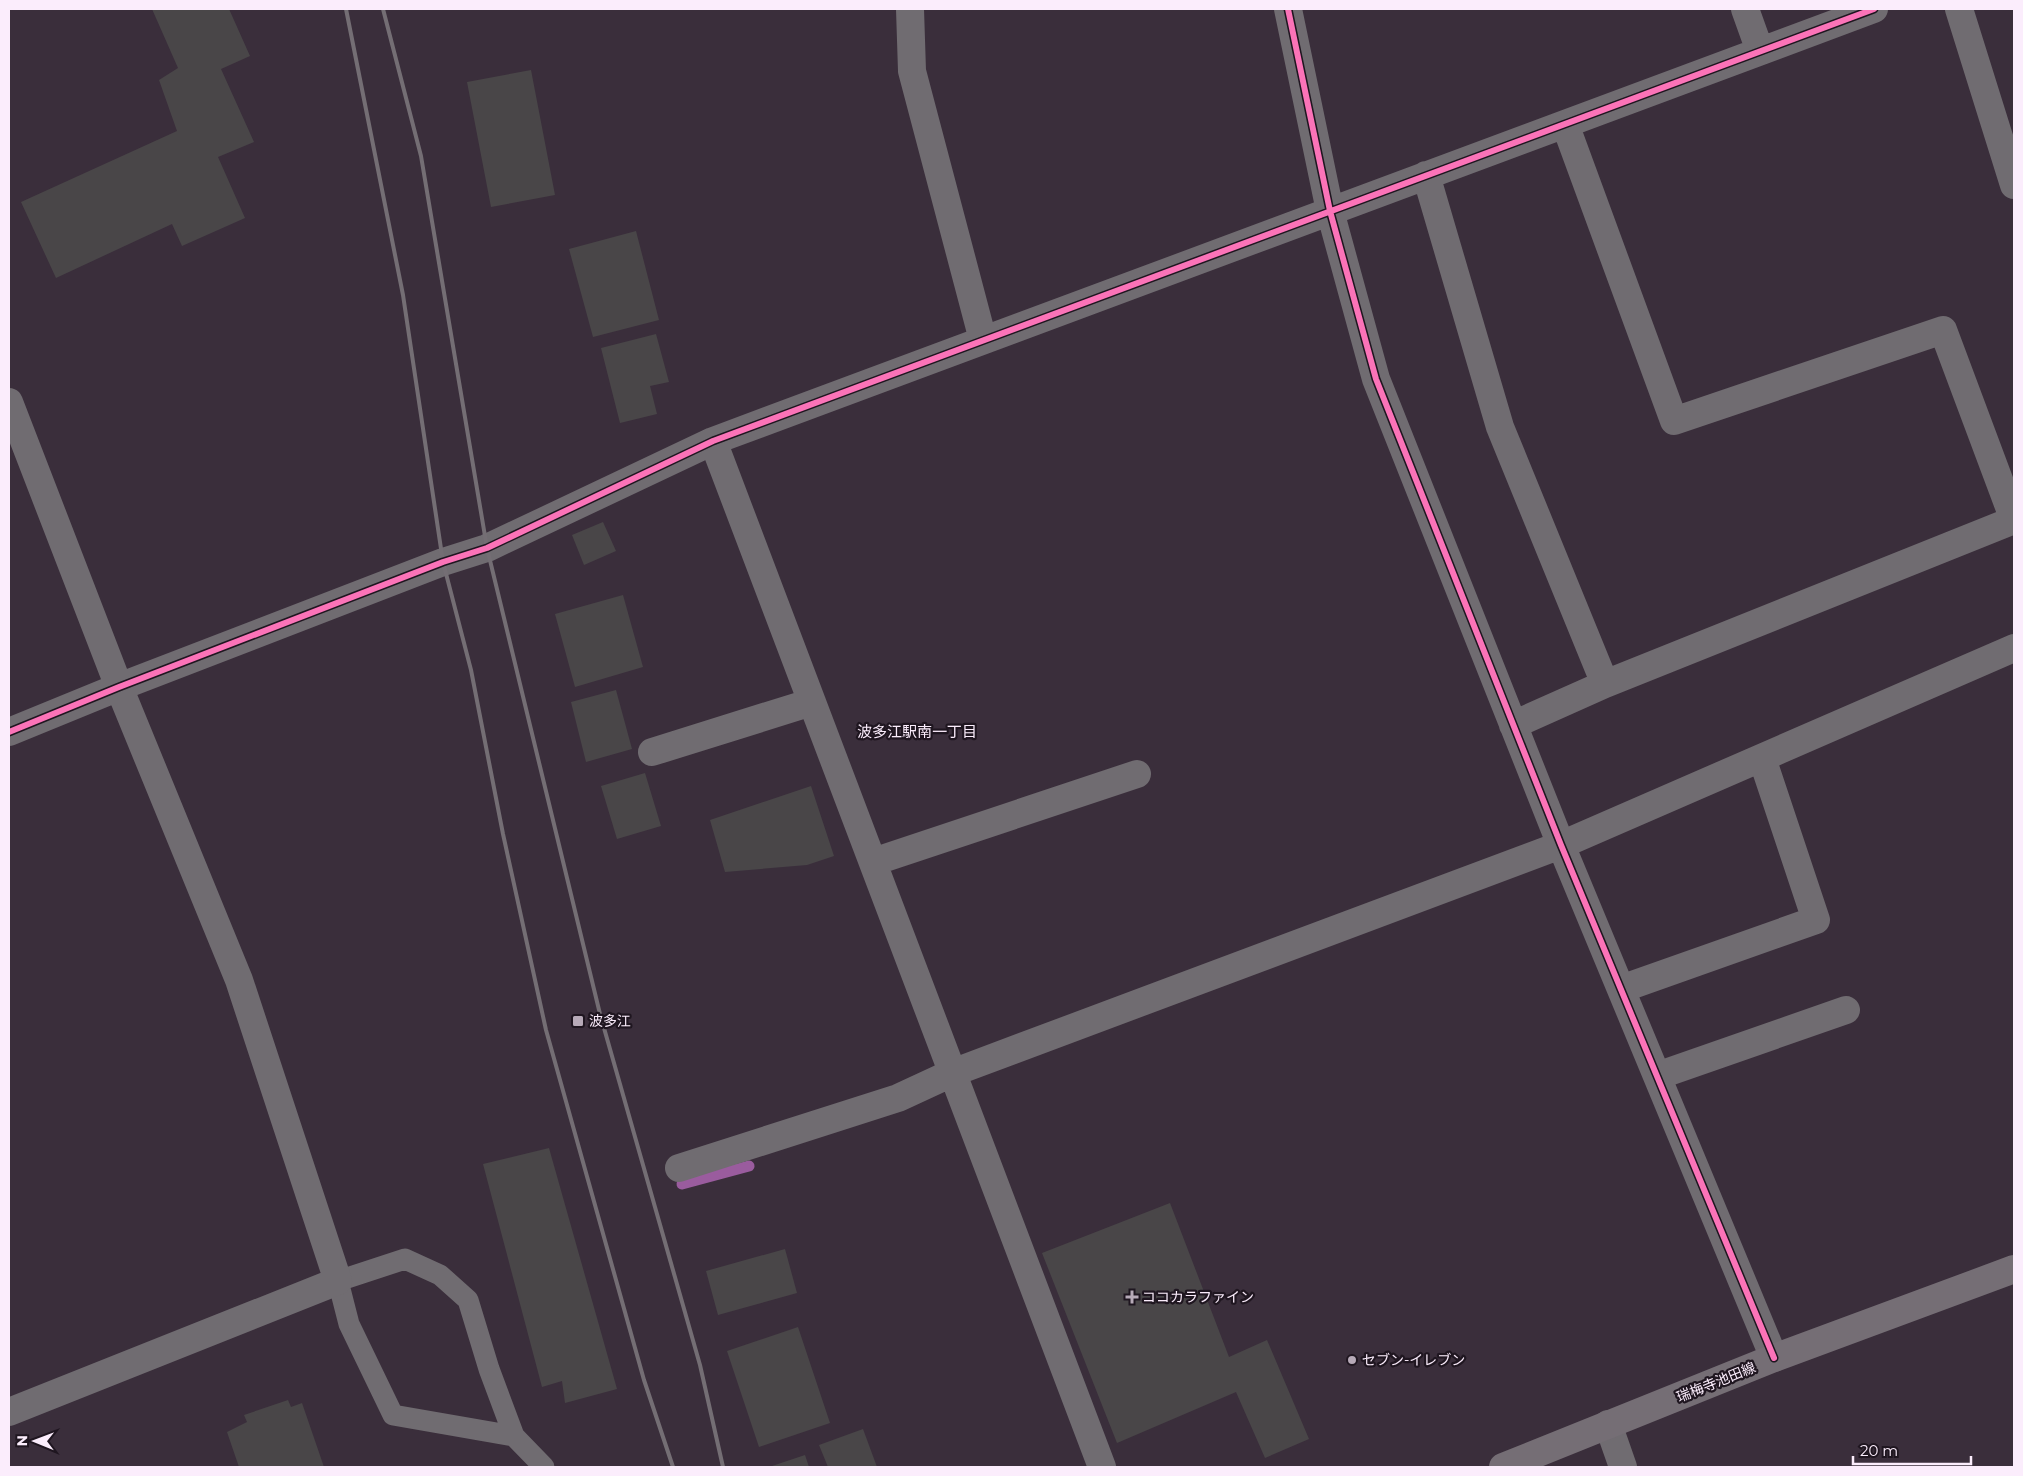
<svg xmlns="http://www.w3.org/2000/svg" width="2023" height="1476" viewBox="0 0 2023 1476" font-family="Montserrat,'Noto Sans JP',sans-serif">
	<rect width="100%" height="100%" fill="#3a2e3b"/>
	<g fill="none" stroke-linecap="round" stroke-linejoin="round">
		<path stroke="#9a5c9e" stroke-width="11" d="M682,1184L749,1166"/>
	</g>
	<path fill="#494648" d="M152,9H229L250,56L221,69L254,142L218,157L245,218L182,246L172,224L56,278L21,202L177,131L159,80L178,68Z
		M531,70L555,195L491,207L467,82Z
		M636,231L659,320L593,337L569,249Z
		M656,334L669,382L650,386L657,414L620,423L601,348Z
		M603,522L616,551L584,565L572,535Z
		M623,595L643,667L575,687L555,614Z
		M616,690L632,749L586,762L571,702Z
		M645,773L661,826L617,839L601,786Z
		M811,786L834,856L807,865L725,872L710,820Z
		M549,1148L617,1389L565,1403L562,1381L542,1387L483,1164Z
		M1170,1203L1229,1357L1267,1340L1309,1439L1265,1458L1236,1392L1117,1443L1042,1253Z
		M785,1249L797,1293L718,1315L706,1271Z
		M798,1327L830,1423L759,1447L727,1351Z
		M288,1400L291,1407L302,1403L324,1467H239L227,1432L247,1422L244,1415Z
		M863,1429L877,1467H828L819,1445Z
		M805,1455L809,1467H769Z"/>
	<g fill="none" stroke-linecap="round" stroke-linejoin="round">
		<path stroke="#706c71" stroke-width="21" d="M514,1436L393,1415L349,1324L338,1281L405,1259L440,1275L468,1300L489,1369L514,1436L544,1467"/>
		<path stroke="#706c71" stroke-width="28" d="M910,9L912,71L983,340
			M1288,9L1330,211L1376,379L1561,845L1774,1358
			M1745,9L1760,51
			M1959,9L2014,185
			M1565,124L1674,421L1943,330L2014,520
			M1426,175L1500,427L1605,684L1513,725
			M9,402L119,687L239,980L338,1281L9,1412
			M713,441L1102,1467
			M1605,684L2014,520
			M9,732L119,687L443,562L487,548L713,441L1874,9
			M652,752L812,702
			M873,862L1137,774
			M1621,989L1816,920L1762,758
			M1657,1076L1846,1010
			M679,1168L898,1098L952,1073L1561,845L2014,648
			M1608,1424L1623,1467"/>
		<path stroke="#756e75" stroke-width="28" d="M1503,1467L1774,1358L2014,1269"/>
		<path stroke="#746e74" stroke-width="4" d="M346,9L403,295L443,562L471,670L503,834L546,1030L644,1380L673,1467
			M383,9L421,156L487,548L600,1014L700,1365L723,1467"/>
		<g stroke="#1f1620" stroke-width="9">
			<path id="cycleway" d="M1288,9L1330,211L1376,379L1561,845L1774,1358
				M9,732L119,687L443,562L487,548L713,441L1874,9"/>
		</g>
		<use href="#cycleway" stroke="#fb73b8" stroke-width="6"/>
	</g>
	<g fill="#b7aab8" stroke="#1f1620" stroke-width="2">
		<rect x="572" y="1015" width="12" height="12" rx="2.5"/>
		<path d="M1129.5 1289.5h5v5h5v5h-5v5h-5v-5h-5v-5h5z"/>
		<circle cx="1352" cy="1360" r="5"/>
	</g>
	<g text-anchor="middle" stroke-width="4.5" stroke-linejoin="round" paint-order="stroke">
		<g font-size="14" fill="#fbedfc" stroke="#1f1620" text-anchor="start">
			<text x="589" y="1026">波多江</text>
			<text x="1142" y="1302">ココカラファイン</text>
			<text x="1362" y="1365">セブン-イレブン</text>
		</g>
		<g font-size="14" fill="#fbedfc" stroke="#1f1620">
			<text transform="translate(1716 1382) rotate(-22)" y="5">瑞梅寺池田線</text>
		</g>
		<g font-size="15" fill="#fbedfc" stroke="#1f1620">
			<text x="917" y="737">波多江駅南一丁目</text>
		</g>
	</g>
	<rect width="2023" height="1476" fill="none" stroke="#fbedfc" stroke-width="20"/>
	<g transform="translate(35 1441) rotate(271)" stroke="#1f1620" stroke-width="4" paint-order="stroke">
	<path d="M0-4L9 19L0 12L-9 19Z" fill="#fbedfc"/>
	<text y="-8" font-size="14" font-weight="bold" text-anchor="middle" fill="#fbedfc">N</text>
	</g>
	<path d="M1853 1456v8h118v-8" fill="none" stroke="#fbedfc" stroke-width="2.5"/>
	<text x="1860" y="1456" font-size="15" fill="#fbedfc" stroke="#1f1620" stroke-width="4" paint-order="stroke">20 m</text>
</svg>
